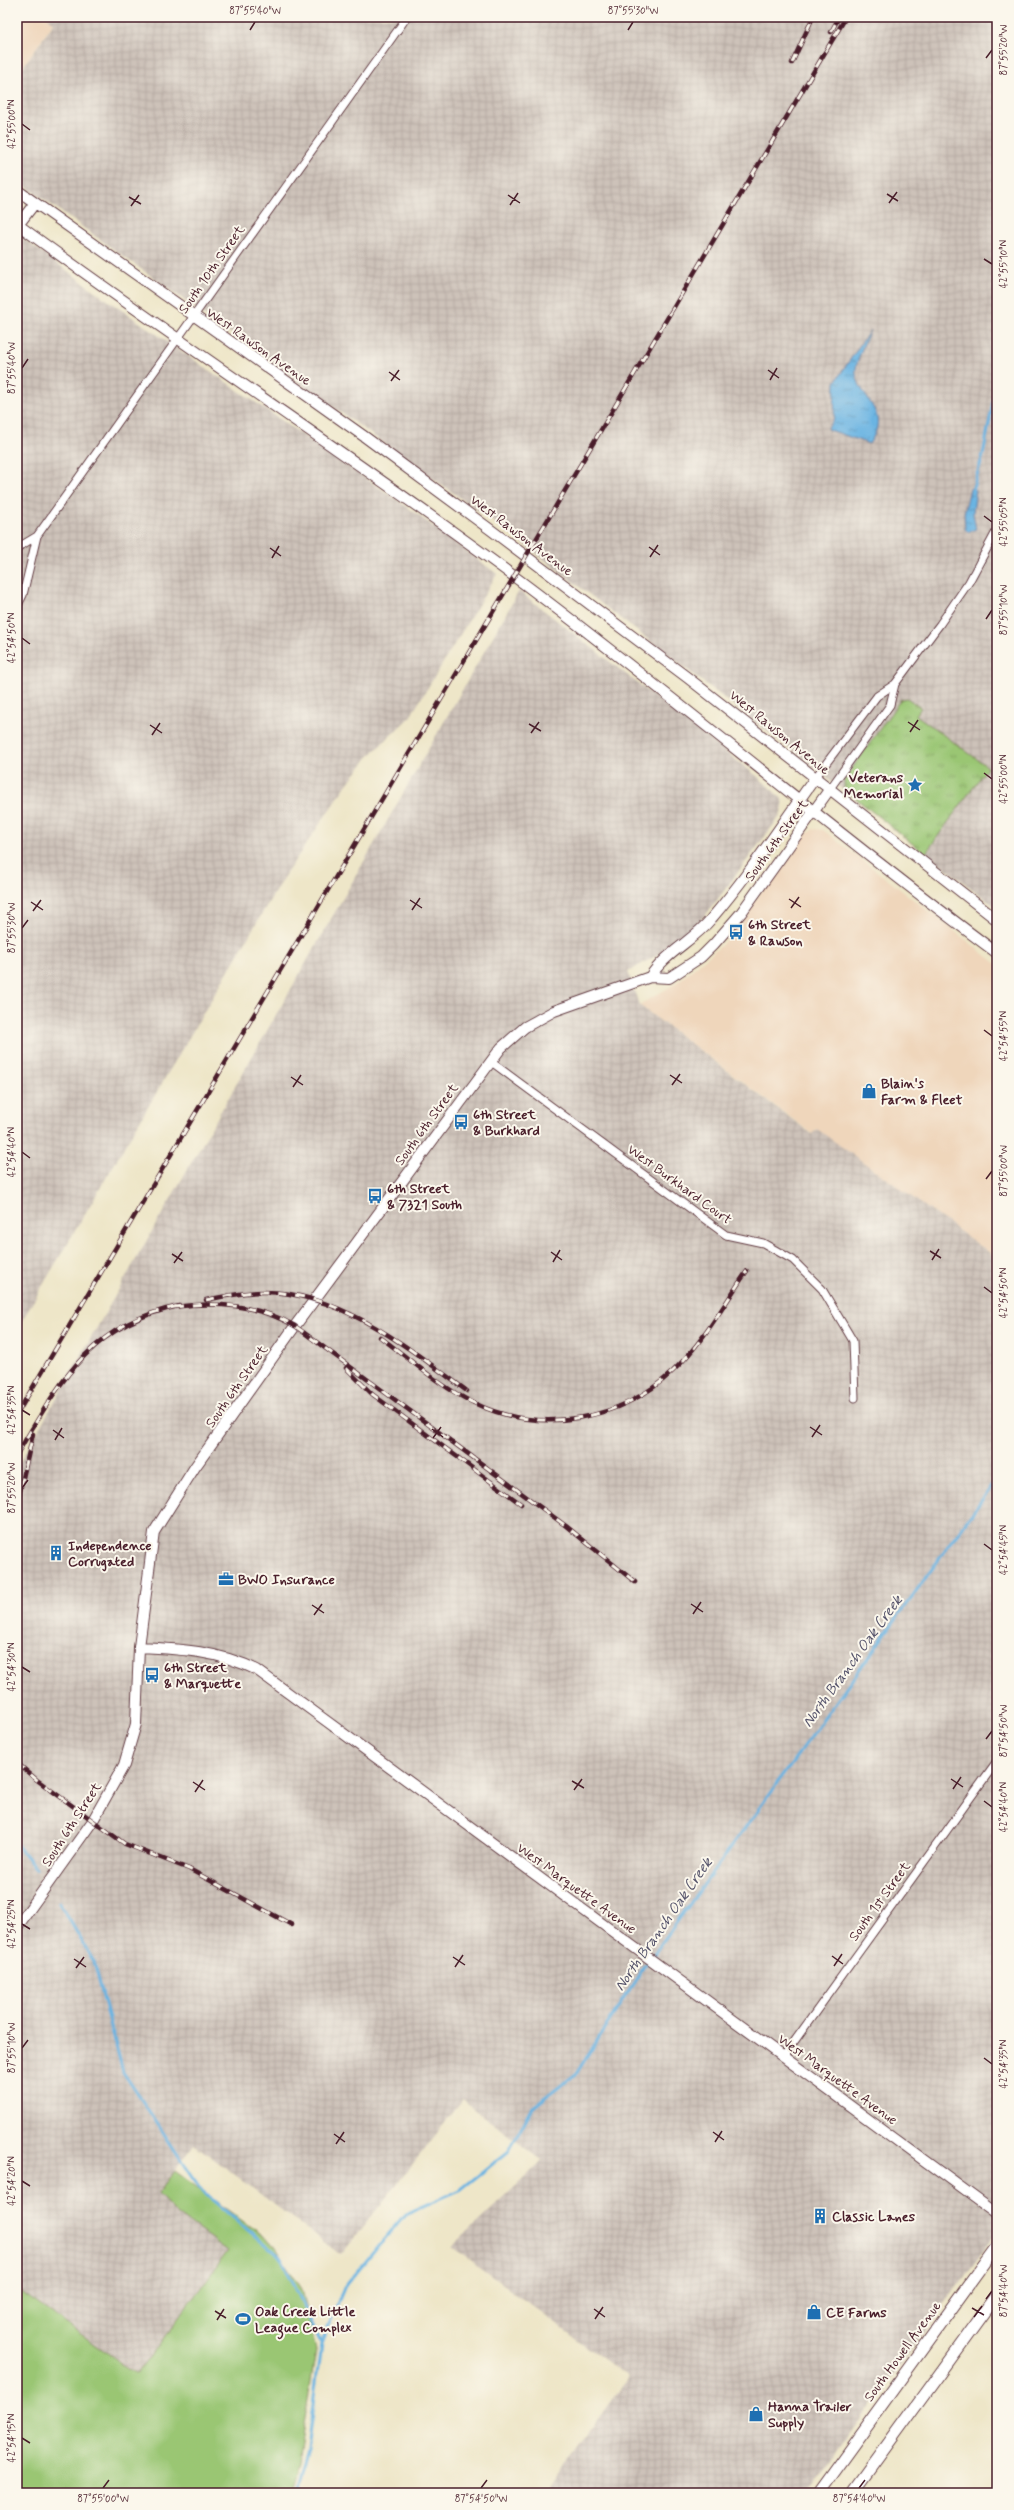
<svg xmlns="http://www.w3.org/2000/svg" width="1014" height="2510" viewBox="0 0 1014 2510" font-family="Mynerve,sans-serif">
	<defs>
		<pattern id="industrial-grid" width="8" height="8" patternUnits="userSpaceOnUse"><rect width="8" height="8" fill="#cdc2b9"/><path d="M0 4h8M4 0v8" fill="none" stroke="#b2a69f"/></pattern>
		<pattern id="park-tufts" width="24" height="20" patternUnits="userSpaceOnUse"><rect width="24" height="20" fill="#9ac673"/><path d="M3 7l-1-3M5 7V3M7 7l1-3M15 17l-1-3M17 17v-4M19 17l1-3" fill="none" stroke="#80a05f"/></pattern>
		<pattern id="water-ripples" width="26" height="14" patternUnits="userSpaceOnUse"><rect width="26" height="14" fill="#6ab4e2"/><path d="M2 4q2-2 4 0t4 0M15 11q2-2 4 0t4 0" fill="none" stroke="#5992b7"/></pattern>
	</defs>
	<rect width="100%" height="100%" fill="#fbf7ec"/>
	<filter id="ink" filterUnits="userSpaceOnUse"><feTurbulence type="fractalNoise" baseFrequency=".025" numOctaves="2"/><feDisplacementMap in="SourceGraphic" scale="8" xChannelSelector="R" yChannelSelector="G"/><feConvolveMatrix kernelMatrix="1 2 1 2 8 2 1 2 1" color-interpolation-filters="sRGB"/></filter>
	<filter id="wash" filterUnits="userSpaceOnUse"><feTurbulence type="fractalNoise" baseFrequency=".012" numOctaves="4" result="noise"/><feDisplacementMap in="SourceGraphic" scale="16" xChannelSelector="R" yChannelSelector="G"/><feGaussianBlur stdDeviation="0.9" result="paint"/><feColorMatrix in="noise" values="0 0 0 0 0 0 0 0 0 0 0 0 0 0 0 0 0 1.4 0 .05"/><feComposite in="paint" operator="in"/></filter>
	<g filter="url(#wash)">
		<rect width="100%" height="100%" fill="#eee6c8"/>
		<path fill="#efd6bb" d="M17,17H47L54,22L17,75Z
			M813,829L823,830L997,964V1258L816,1129L813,1134L639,1005L675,984L721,946L804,836Z"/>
		<path fill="url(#industrial-grid)" d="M47,17H997V908L516,538L17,180V75L54,23Z
			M17,234L107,300L410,509L497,574L410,717L371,754L347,784L283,878L17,1329Z
			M519,591L758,777L782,799L783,807L780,816L708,912L679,942L628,972L639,1005L812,1134L817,1129L997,1258V2231L807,2493H545L628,2377L452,2247L542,2161L463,2100L341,2255L194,2144L158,2194L178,2215L228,2251L137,2374L17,2289V1467Z"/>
		<path fill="#9ac673" stroke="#72724f" d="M175,2171L271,2242L302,2289L316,2350L298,2462L289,2493H17V2289L137,2374L228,2251L178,2215L158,2194Z"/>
		<path fill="url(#park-tufts)" stroke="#72724f" d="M907,698L921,708L916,715L988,767L925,854L844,789V780L901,699Z"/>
		<path fill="url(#water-ripples)" stroke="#5a6a86" d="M870,330C866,340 854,365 856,374C862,402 892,412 869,444L827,429L834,419L835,382Z
			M970,488L976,490L973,513L976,529L968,532L965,529L964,513Z"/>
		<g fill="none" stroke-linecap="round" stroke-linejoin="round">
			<path stroke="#6ab4e2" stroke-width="3" d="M972,491L983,455L997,382
				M17,1845L36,1869
				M59,1902L94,1962L123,2072L202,2191L282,2259L321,2343
				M293,2493L307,2450L321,2344L344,2288L405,2214L460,2190L509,2151L532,2108L576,2074L640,1973L997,1479"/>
		</g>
	</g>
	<g filter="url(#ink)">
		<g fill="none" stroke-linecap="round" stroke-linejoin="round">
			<g stroke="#633d43" stroke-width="9">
				<path id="street" d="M17,548L37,536
					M17,607L23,595L37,536L407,17
					M815,778L877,696L895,684L940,624L969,582L997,530
					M829,790L890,705L895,684
					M490,1061L726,1235L763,1243L793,1260L822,1289L853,1341L855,1398
					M783,2057L997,1761"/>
			</g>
			<g stroke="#633d43" stroke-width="12">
				<path id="secondary" d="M17,190L365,437L491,530L688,678L997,920
					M17,224C184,347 357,459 523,583C683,703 836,834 997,953
					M18,225L35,203
					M650,977C665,953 693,941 711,919C749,875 781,825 815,778
					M139,1647C181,1649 219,1651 257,1670L997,2214
					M17,1927L92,1822L124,1765L136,1724L139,1647L154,1532L195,1467L295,1326L501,1048L525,1027L554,1011L650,977L669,978L701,957L714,944L741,913L829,790"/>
			</g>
			<g stroke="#633d43" stroke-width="13">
				<path id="primary" d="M818,2493L997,2246
					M853,2493L997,2295"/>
			</g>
			<use href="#street" stroke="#fff" stroke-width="7"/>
			<use href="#secondary" stroke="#fff" stroke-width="10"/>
			<use href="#primary" stroke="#fff" stroke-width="11"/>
			<g stroke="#4a1f2b" stroke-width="4.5">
				<path id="rail" d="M831,32L839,17
					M792,63L813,17
					M206,1300C225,1296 244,1292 263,1292C338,1291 409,1348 467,1391
					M174,1307C217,1301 258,1305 295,1326L566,1526L635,1582
					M380,1337C410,1359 440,1387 474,1403C540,1435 621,1421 673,1371C703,1343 724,1304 747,1271
					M346,1368L372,1394L521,1504
					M17,1414L846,17
					M17,1454C60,1382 90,1324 179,1306
					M17,1504L33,1434
					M17,1763L37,1780L125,1844L189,1869L292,1925"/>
			</g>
			<use href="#rail" stroke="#fbf7ec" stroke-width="3" stroke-dasharray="9" stroke-linecap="butt"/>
		</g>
	</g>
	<path fill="none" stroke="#4a1f2b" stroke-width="1.5" d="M250,30L255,22M628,30L633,22M986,58L992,50M22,124L30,130M887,194L898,201M508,195L520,203M129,197L141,204M889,203L897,192M510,205L518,193M131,206L139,195M984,259L992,264M22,368L28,359M768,370L779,378M389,372L400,380M770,380L777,368M391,381L399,370M984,516L992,522M649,547L660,555M270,548L281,556M650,557L658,545M272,558L279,546M986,619L992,610M22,638L30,644M908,722L920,730M529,724L541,731M150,725L162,733M910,732L918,720M531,733L539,722M152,735L160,723M984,773L992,779M789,899L801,907M410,900L422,908M31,902L43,910M791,908L799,897M412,910L420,898M33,911L41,900M22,928L28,920M984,1030L992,1036M670,1075L682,1083M291,1077L303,1085M672,1085L680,1074M293,1087L301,1075M22,1152L30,1158M986,1179L992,1171M930,1251L941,1258M551,1252L562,1260M172,1254L183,1261M932,1260L939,1249M553,1262L560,1250M174,1263L182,1252M984,1287L992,1293M22,1410L30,1415M810,1427L822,1435M432,1429L443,1437M53,1430L64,1438M812,1437L820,1425M433,1438L441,1427M55,1440L62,1428M22,1488L28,1480M984,1544L992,1550M691,1604L703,1612M312,1605L324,1613M693,1614L701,1602M314,1615L322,1604M22,1667L30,1672M986,1739L992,1731M951,1779L963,1787M572,1781L584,1788M193,1782L205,1790M953,1789L961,1777M574,1790L582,1779M195,1792L203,1780M984,1801L992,1807M22,1924L30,1929M832,1956L843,1964M453,1957L465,1965M74,1959L86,1967M834,1966L842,1954M455,1967L463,1955M76,1968L84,1957M22,2048L28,2040M984,2058L992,2064M713,2132L724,2140M334,2134L345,2142M715,2142L722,2131M336,2144L344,2132M22,2181L30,2186M986,2299L992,2291M972,2308L984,2315M594,2309L605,2317M215,2311L226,2318M974,2317L982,2306M595,2319L603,2307M217,2320L224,2309M22,2438L30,2443M103,2488L109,2480M481,2488L487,2480M859,2488L865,2480"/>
	<defs>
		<g id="sight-bare" transform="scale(1.2)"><path d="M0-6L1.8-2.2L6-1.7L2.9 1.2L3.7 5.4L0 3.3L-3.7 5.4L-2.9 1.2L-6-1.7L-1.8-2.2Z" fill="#1f6fb2" stroke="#fbf7ec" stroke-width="2.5" paint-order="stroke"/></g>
		<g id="bus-bare" transform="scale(1.2)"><path d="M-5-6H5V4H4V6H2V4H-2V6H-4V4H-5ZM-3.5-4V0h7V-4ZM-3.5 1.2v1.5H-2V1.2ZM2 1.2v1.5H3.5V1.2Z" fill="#1f6fb2" stroke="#fbf7ec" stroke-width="2.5" paint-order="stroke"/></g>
		<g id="shop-bare" transform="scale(1.2)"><path d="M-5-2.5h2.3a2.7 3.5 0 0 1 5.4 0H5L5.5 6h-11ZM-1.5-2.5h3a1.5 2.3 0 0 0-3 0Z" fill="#1f6fb2" stroke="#fbf7ec" stroke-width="2.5" paint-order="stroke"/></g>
		<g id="building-bare" transform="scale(1.2)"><path d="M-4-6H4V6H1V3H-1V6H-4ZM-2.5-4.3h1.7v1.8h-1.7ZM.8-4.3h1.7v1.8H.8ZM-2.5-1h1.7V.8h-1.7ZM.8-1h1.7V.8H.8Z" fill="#1f6fb2" stroke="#fbf7ec" stroke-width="2.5" paint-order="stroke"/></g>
		<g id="office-bare" transform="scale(1.2)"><path d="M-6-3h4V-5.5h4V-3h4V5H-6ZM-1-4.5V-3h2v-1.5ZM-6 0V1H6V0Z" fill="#1f6fb2" stroke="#fbf7ec" stroke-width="2.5" paint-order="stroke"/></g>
		<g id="stadium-bare" transform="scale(1.2)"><path d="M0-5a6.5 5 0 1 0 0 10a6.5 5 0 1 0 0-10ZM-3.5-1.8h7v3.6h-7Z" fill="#1f6fb2" stroke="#fbf7ec" stroke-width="2.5" paint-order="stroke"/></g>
	</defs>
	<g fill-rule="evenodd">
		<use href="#sight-bare" x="915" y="785"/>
		<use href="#bus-bare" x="736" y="932"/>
		<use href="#shop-bare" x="869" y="1091"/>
		<use href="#bus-bare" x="461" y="1122"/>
		<use href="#bus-bare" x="375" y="1196"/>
		<use href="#building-bare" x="56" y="1553"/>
		<use href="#office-bare" x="226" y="1579"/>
		<use href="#bus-bare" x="152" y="1675"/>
		<use href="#building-bare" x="820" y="2216"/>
		<use href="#shop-bare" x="814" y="2312"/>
		<use href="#stadium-bare" x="243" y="2319"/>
		<use href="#shop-bare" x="756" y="2414"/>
	</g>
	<g text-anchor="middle" stroke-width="4" stroke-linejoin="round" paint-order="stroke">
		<g font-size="14" fill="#4a1f2b" stroke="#fbf7ec">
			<text transform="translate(211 269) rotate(-55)" y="5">South 10th Street</text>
			<text transform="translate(259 346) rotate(35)" y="5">West Rawson Avenue</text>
			<text transform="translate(522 535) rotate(37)" y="5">West Rawson Avenue</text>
			<text transform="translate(780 732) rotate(39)" y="5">West Rawson Avenue</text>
			<text transform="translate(776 840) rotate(-54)" y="5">South 6th Street</text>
			<text transform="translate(426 1124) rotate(-54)" y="5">South 6th Street</text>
			<text transform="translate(680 1184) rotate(36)" y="5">West Burkhard Court</text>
			<text transform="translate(236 1386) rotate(-55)" y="5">South 6th Street</text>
			<text transform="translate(71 1824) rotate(-57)" y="5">South 6th Street</text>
			<text transform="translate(577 1888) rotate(36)" y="5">West Marquette Avenue</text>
			<text transform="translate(879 1901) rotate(-54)" y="5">South 1st Street</text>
			<text transform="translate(838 2079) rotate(36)" y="5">West Marquette Avenue</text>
			<text transform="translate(902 2351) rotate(-54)" y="5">South Howell Avenue</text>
		</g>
		<g font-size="14" font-weight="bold" fill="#4a1f2b" stroke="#fbf7ec" text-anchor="start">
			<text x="903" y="782" text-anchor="end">Veterans<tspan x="903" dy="16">Memorial</tspan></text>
			<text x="748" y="929">6th Street<tspan x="748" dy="16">&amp; Rawson</tspan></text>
			<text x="881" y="1088">Blain's<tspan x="881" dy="16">Farm &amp; Fleet</tspan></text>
			<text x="473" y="1119">6th Street<tspan x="473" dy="16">&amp; Burkhard</tspan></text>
			<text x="387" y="1193">6th Street<tspan x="387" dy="16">&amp; 7321 South</tspan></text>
			<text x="68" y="1550">Independence<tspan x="68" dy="16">Corrugated</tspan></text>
			<text x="238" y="1584">BWO Insurance</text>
			<text x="164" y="1672">6th Street<tspan x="164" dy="16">&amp; Marquette</tspan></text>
			<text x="832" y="2221">Classic Lanes</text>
			<text x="255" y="2316">Oak Creek Little<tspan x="255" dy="16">League Complex</tspan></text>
			<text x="826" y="2317">CE Farms</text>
			<text x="768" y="2411">Hanna Trailer<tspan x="768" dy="16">Supply</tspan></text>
		</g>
		<g font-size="15" font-style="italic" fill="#55536b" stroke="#fbf7ec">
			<text transform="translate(852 1661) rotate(-54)" y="5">North Branch Oak Creek</text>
			<text transform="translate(663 1924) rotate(-55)" y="5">North Branch Oak Creek</text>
		</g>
	</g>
	<rect width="1014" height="2510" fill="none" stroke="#fbf7ec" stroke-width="44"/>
	<rect x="22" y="22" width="970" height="2466" fill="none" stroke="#4a1f2b" stroke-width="1.5"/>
	<g font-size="10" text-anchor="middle" fill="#4a1f2b">
		<text x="255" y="14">87°55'40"W</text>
		<text x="633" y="14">87°55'30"W</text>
		<text transform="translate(1003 50) rotate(-90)" y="4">87°55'20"W</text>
		<text transform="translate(11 124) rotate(-90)" y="4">42°55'00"N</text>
		<text transform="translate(1003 264) rotate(-90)" y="4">42°55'10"N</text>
		<text transform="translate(11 368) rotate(-90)" y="4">87°55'40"W</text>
		<text transform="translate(1003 522) rotate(-90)" y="4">42°55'05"N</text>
		<text transform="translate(1003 610) rotate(-90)" y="4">87°55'10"W</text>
		<text transform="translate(11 638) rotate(-90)" y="4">42°54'50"N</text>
		<text transform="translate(1003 779) rotate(-90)" y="4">42°55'00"N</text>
		<text transform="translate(11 928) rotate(-90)" y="4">87°55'30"W</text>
		<text transform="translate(1003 1036) rotate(-90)" y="4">42°54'55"N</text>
		<text transform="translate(11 1152) rotate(-90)" y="4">42°54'40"N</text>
		<text transform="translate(1003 1171) rotate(-90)" y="4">87°55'00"W</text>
		<text transform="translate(1003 1293) rotate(-90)" y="4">42°54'50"N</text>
		<text transform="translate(11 1410) rotate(-90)" y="4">42°54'35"N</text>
		<text transform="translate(11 1488) rotate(-90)" y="4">87°55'20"W</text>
		<text transform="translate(1003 1550) rotate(-90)" y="4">42°54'45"N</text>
		<text transform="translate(11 1667) rotate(-90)" y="4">42°54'30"N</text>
		<text transform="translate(1003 1731) rotate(-90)" y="4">87°54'50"W</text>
		<text transform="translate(1003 1807) rotate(-90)" y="4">42°54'40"N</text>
		<text transform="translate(11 1924) rotate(-90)" y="4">42°54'25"N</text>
		<text transform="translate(11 2048) rotate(-90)" y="4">87°55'10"W</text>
		<text transform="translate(1003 2064) rotate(-90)" y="4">42°54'35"N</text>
		<text transform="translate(11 2181) rotate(-90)" y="4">42°54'20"N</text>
		<text transform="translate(1003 2291) rotate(-90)" y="4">87°54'40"W</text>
		<text transform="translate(11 2438) rotate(-90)" y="4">42°54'15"N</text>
		<text x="103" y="2502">87°55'00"W</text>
		<text x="481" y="2502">87°54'50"W</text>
		<text x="859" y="2502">87°54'40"W</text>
	</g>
</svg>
